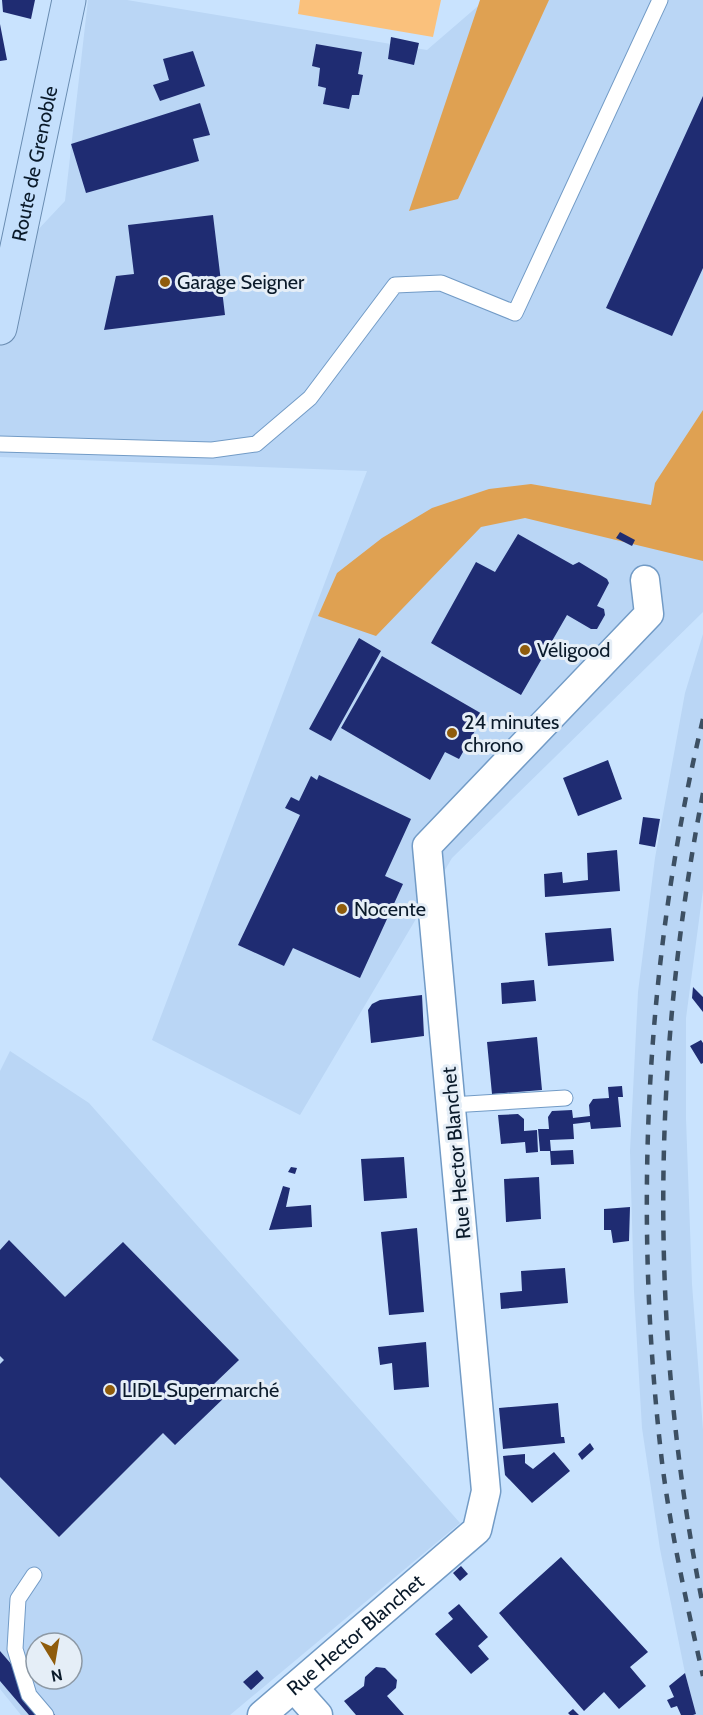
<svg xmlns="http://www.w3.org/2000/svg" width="703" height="1715" viewBox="0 0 703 1715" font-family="Cabin,sans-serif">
	<rect width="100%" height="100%" fill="#c9e3fe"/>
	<path fill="#bad6f5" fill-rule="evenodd" d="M88,0H127L427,50L485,0H703V612L452,858L300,1115L152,1040L367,471L0,457V270L65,201Z
		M703,634V890L686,1018V1119L692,1284L703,1430V1715H696L685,1673L660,1549L642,1428L634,1292L630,1151L638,992L655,858L685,693Z
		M10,1051L89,1103L460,1523L230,1715H21L0,1689V1071ZM36,1643H72V1679H36Z"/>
	<path fill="#fac17c" d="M300,0H441L433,37L298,14Z"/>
	<path fill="#dfa152" d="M480,0H549L458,199L409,211Z
		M703,410V561L525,518L481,527L376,636L318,616L337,573L382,538L432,508L489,489L531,484L651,505L655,483Z"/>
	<path fill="#1f2c72" d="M2,0H35L31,19L3,12Z
		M0,24L7,60L0,61Z
		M391,37L419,43L414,65L388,59Z
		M316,44L362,52L358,74L363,75L359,95H352L349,109L323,104L326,88L318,86L320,68L312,66Z
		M193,51L205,86L160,101L153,85L169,80L163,59Z
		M703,96V268L672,336L606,308Z
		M200,103L210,135L193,139L199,161L86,193L71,144Z
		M213,215L225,315L104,330L116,276L134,274L128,225Z
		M620,532L635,540L632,546L616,538Z
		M518,534L573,565L579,562L607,579L609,583L597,606L604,609L605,615L597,629H591L567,615L521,695L431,643L476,562L495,572Z
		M359,638L381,651L331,741L309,729Z
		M382,656L484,715L459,759L445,752L430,780L341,728Z
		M608,760L622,799L578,816L563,778Z
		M319,775L411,819L385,876L403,884L360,978L293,948L284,966L238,945L300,815L285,808L291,797L299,801L311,776L317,780Z
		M643,817L660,819L655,847L639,844Z
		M617,850L620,891L545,897L544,874L562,872L563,883L588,880L587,853Z
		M611,928L614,961L548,966L545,933Z
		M534,980L536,1001L502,1004L501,983Z
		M693,987L703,997V1012L692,998Z
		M422,995L424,1036L371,1043L368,1010L372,1004L380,1000Z
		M537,1037L542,1090L492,1094L487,1042Z
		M701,1040L703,1043V1063L701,1064L690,1046Z
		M622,1086L623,1097H618L621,1127L591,1129L590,1122L573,1124L574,1139L550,1140L551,1151L573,1150L574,1164L551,1165L550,1151H540L538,1129H549L548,1117L552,1111L572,1110L573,1118L590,1116L589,1105L593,1099L609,1098L608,1087Z
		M518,1114L524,1119V1131L537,1130L538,1152L526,1153L525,1142L501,1144L498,1115Z
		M404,1157L407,1198L364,1201L361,1159Z
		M291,1167L297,1168L295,1174L288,1172Z
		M539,1177L541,1219L506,1222L504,1179Z
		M283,1186L290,1188L286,1207L311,1205L312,1227L269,1230Z
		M630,1207L629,1241L613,1243L611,1230H604V1209Z
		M417,1228L424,1312L389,1315L381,1232Z
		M9,1240L65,1297L123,1242L239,1360L214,1384L226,1396L175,1445L163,1433L59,1537L0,1477V1364L4,1360L0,1356V1250Z
		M565,1268L568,1303L501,1309L500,1293L522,1291L521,1271Z
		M426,1342L429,1387L394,1390L392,1363L380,1365L378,1347Z
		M558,1403L561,1437H564L565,1443L503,1449L499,1408Z
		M590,1443L594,1449L582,1460L578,1454Z
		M554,1452L570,1471L532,1503L505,1475L503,1456L525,1454V1463L533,1469Z
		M561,1557L648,1652L630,1667L646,1686L619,1709L604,1692L584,1711L499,1613Z
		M461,1566L468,1574L460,1581L453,1573Z
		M459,1604L488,1637L478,1646L489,1659L471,1674L435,1634L453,1619L448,1613Z
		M0,1651L55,1715H29L0,1681Z
		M376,1667L385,1668L397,1680L396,1688L387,1696L404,1715H356L344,1701L364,1686L365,1677Z
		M257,1670L264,1678L251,1690L243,1682Z
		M685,1673L696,1714L693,1715H681L677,1706L671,1708L667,1700L674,1697L669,1686Z
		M573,1709L579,1715H570L568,1713Z"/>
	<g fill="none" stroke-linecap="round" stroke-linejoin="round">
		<g stroke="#729bc6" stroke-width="17">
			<path id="lane" d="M0,444L212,450L256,444L310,398L395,285L441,283L515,313L660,0
				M451,1105L565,1098
				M34,1575L18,1599L15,1649L29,1695L46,1715"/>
		</g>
		<g stroke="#729bc6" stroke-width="31">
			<g id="street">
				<path d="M294,1688L318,1715"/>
				<path id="s1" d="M262,1715L477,1530L486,1491L427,846L649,614L645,580"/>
			</g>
		</g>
		<g stroke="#698cb1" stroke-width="35">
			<g id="primary">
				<path id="s2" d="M0,328L69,0"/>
			</g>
		</g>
		<use href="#lane" stroke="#fff" stroke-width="15"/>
		<use href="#street" stroke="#fff" stroke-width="28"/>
		<use href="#primary" stroke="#c4dffc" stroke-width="33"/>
		<path stroke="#3d5063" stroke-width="4.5" stroke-dasharray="10 10" stroke-linecap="butt" d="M703,719C645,961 633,1215 662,1462C671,1534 687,1605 703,1676
			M703,793C651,1061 649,1338 703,1606"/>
	</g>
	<g fill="#8f5c0c" stroke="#e5eef7" stroke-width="2">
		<circle cx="165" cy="282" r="6"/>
		<circle cx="525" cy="650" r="6"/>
		<circle cx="452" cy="733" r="6"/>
		<circle cx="342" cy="909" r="6"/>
		<circle cx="110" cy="1390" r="6"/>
	</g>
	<g text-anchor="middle" stroke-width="6" stroke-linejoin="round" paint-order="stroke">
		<g font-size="20" fill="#0a1a2a" stroke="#e5eef7">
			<text dy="7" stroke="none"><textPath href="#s2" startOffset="168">Route de Grenoble</textPath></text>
			<text transform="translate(456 1153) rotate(-95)" y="7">Rue Hector Blanchet</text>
			<text dy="7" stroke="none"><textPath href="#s1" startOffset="123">Rue Hector Blanchet</textPath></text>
		</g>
		<g font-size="20" fill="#0a1a2a" stroke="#e5eef7" text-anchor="start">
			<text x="177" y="289">Garage Seigner</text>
			<text x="537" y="657">Véligood</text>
			<text x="464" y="729">24 minutes<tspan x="464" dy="23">chrono</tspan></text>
			<text x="354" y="916">Nocente</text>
			<text x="122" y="1397">LIDL Supermarché</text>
		</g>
	</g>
	<g transform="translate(54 1661) rotate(169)"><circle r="28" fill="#e5eef7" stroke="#8d99a5" stroke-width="1.5"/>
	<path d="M0-4.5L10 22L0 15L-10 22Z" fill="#8f5c0c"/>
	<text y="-9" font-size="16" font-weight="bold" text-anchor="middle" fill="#0a1a2a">N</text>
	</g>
</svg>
